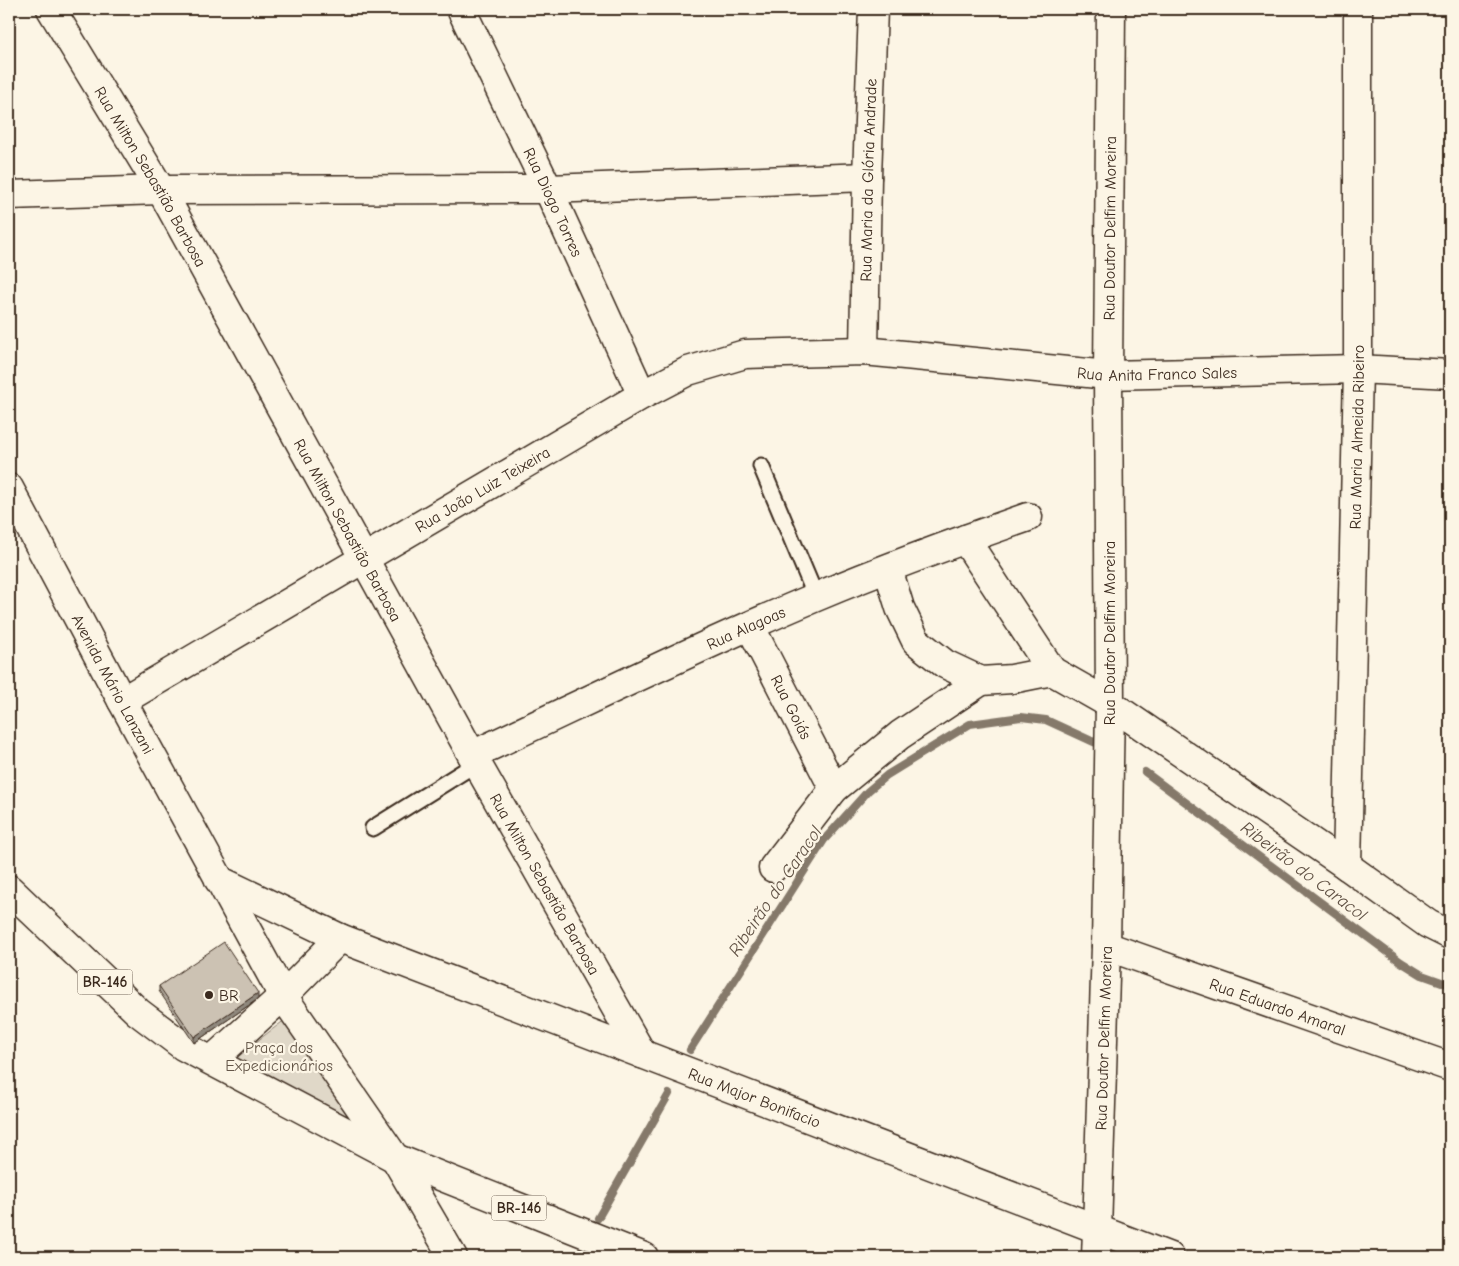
<svg xmlns="http://www.w3.org/2000/svg" width="1459" height="1266" viewBox="0 0 1459 1266" font-family="'Comic Neue',sans-serif">
	<rect width="100%" height="100%" fill="#fcf5e5"/>
	<filter id="ink" filterUnits="userSpaceOnUse"><feTurbulence type="fractalNoise" baseFrequency=".02" numOctaves="2"/><feDisplacementMap in="SourceGraphic" scale="10" xChannelSelector="R" yChannelSelector="G"/><feConvolveMatrix kernelMatrix="1 2 1 2 8 2 1 2 1" color-interpolation-filters="sRGB"/></filter>
	<g filter="url(#ink)">
		<path fill="#e0d8c8" stroke="#8e8173" d="M286,1019L354,1119L231,1061Z"/>
		<g fill="none" stroke-linecap="round" stroke-linejoin="round">
			<path stroke="#85796b" stroke-width="8" d="M1145,772L1401,962L1422,975L1450,985
				M690,1050L824,840L868,791L887,775L970,724L1021,717L1046,720L1096,743
				M598,1218L669,1094"/>
			<g stroke="#3b2a1e" stroke-width="19">
				<path id="lane" d="M761,466L816,597
					M373,828L477,763"/>
			</g>
			<g stroke="#3b2a1e" stroke-width="31">
				<g id="street">
					<path id="s1" d="M51,9L161,190L472,755L642,1054"/>
					<path id="s2" d="M461,9L548,189L642,395"/>
					<path d="M9,195L161,190L548,189L867,177"/>
					<path id="s3" d="M864,351L867,177L873,9"/>
					<path d="M965,539L1052,671L1110,704L1347,866L1428,924L1450,935"/>
					<path d="M888,569L900,608L916,641L945,664L981,681L1012,679L1052,671"/>
					<path id="s4" d="M750,626L834,789"/>
					<path id="s5" d="M122,701L642,395L688,371L745,354L864,351L1108,375L1358,369L1450,374"/>
					<path id="s6" d="M472,755C586,702 699,646 816,597C885,568 956,542 1028,517"/>
					<path id="s7" d="M1347,866L1358,369V9"/>
					<path d="M773,868L834,789L900,735L981,681"/>
					<path id="s8" d="M1106,946L1450,1067"/>
					<path id="s9" d="M1097,1230L1106,946L1110,704L1108,375L1111,9"/>
				</g>
			</g>
			<g stroke="#3b2a1e" stroke-width="31">
				<g id="secondary">
					<path id="s10" d="M9,488L122,701L283,996L395,1158L453,1257"/>
					<path d="M219,880L340,938"/>
					<path d="M1096,1257L1097,1230"/>
				</g>
			</g>
			<g stroke="#3b2a1e" stroke-width="31">
				<g id="primary">
					<path d="M9,889L138,1012L183,1046L395,1158L644,1257"/>
					<path id="s11" d="M212,1060L283,996L340,938L1170,1257"/>
				</g>
			</g>
			<use href="#lane" stroke="#fcf5e5" stroke-width="15"/>
			<use href="#street" stroke="#fcf5e5" stroke-width="28"/>
			<use href="#secondary" stroke="#fcf5e5" stroke-width="28"/>
			<use href="#primary" stroke="#fcf5e5" stroke-width="28"/>
		</g>
		<path fill="#afa79a" stroke="#3b2a1e" d="M159,986L258,999L194,1043L159,991Z"/>
		<path fill="#8f887d" stroke="#3b2a1e" d="M258,993V999L194,1043V1037Z"/>
		<path fill="#ccc2b3" stroke="#3b2a1e" d="M224,942L258,993L194,1037L159,986Z"/>
	</g>
	<circle fill="#3b2a1e" stroke="#fcf5e5" stroke-width="2" cx="209" cy="995" r="5"/>
	<g text-anchor="middle" stroke-width="4.5" stroke-linejoin="round" paint-order="stroke">
		<g fill="#fcf5e5" stroke="#75675a" stroke-width="1">
			<rect x="77.5" y="969.5" width="55" height="25" rx="4"/>
			<rect x="491.5" y="1195.5" width="55" height="25" rx="4"/>
		</g>
		<g font-size="15" font-weight="bold" fill="#3b2a1e">
			<text x="105" y="987">BR-146</text>
			<text x="519" y="1213">BR-146</text>
		</g>
		<g font-size="16" fill="#3b2a1e" stroke="#fcf5e5">
			<text dy="6" stroke="none"><textPath href="#s1" startOffset="195">Rua Milton Sebastião Barbosa</textPath></text>
			<text dy="6" stroke="none"><textPath href="#s3" startOffset="171">Rua Maria da Glória Andrade</textPath></text>
			<text dy="6" stroke="none"><textPath href="#s2" startOffset="214">Rua Diogo Torres</textPath></text>
			<text dy="6" stroke="none"><textPath href="#s9" startOffset="1002">Rua Doutor Delfim Moreira</textPath></text>
			<text dy="6" stroke="none"><textPath href="#s5" startOffset="1128">Rua Anita Franco Sales</textPath></text>
			<text dy="6" stroke="none"><textPath href="#s7" startOffset="429">Rua Maria Almeida Ribeiro</textPath></text>
			<text dy="6" stroke="none"><textPath href="#s5" startOffset="418">Rua João Luiz Teixeira</textPath></text>
			<text dy="6" stroke="none"><textPath href="#s1" startOffset="600">Rua Milton Sebastião Barbosa</textPath></text>
			<text dy="6" stroke="none"><textPath href="#s6" startOffset="302">Rua Alagoas</textPath></text>
			<text transform="translate(1109 633) rotate(-90)" y="6">Rua Doutor Delfim Moreira</text>
			<text dy="6" stroke="none"><textPath href="#s10" startOffset="222">Avenida Mário Lanzani</textPath></text>
			<text dy="6" stroke="none"><textPath href="#s4" startOffset="91">Rua Goiás</textPath></text>
			<text dy="6" stroke="none"><textPath href="#s1" startOffset="1005">Rua Milton Sebastião Barbosa</textPath></text>
			<text dy="6" stroke="none"><textPath href="#s8" startOffset="182">Rua Eduardo Amaral</textPath></text>
			<text dy="6" stroke="none"><textPath href="#s9" startOffset="192">Rua Doutor Delfim Moreira</textPath></text>
			<text dy="6" stroke="none"><textPath href="#s11" startOffset="621">Rua Major Bonifacio</textPath></text>
		</g>
		<g font-size="16" fill="#3b2a1e" stroke="#fcf5e5" text-anchor="start">
			<text x="219" y="1001">BR</text>
		</g>
		<g font-size="16" fill="#645648" stroke="#fcf5e5">
			<text x="279" y="1053">Praça dos<tspan x="279" dy="18">Expedicionários</tspan></text>
		</g>
		<g font-size="18" font-style="italic" fill="#605144" stroke="#fcf5e5">
			<text transform="translate(1304 871) rotate(37)" y="6">Ribeirão do Caracol</text>
			<text transform="translate(775 891) rotate(-56)" y="6">Ribeirão do Caracol</text>
		</g>
	</g>
	<rect width="1459" height="1266" fill="none" stroke="#fcf5e5" stroke-width="30"/>
	<rect x="15" y="15" width="1429" height="1236" fill="none" stroke="#3b2a1e" stroke-width="2" filter="url(#ink)"/>
</svg>
